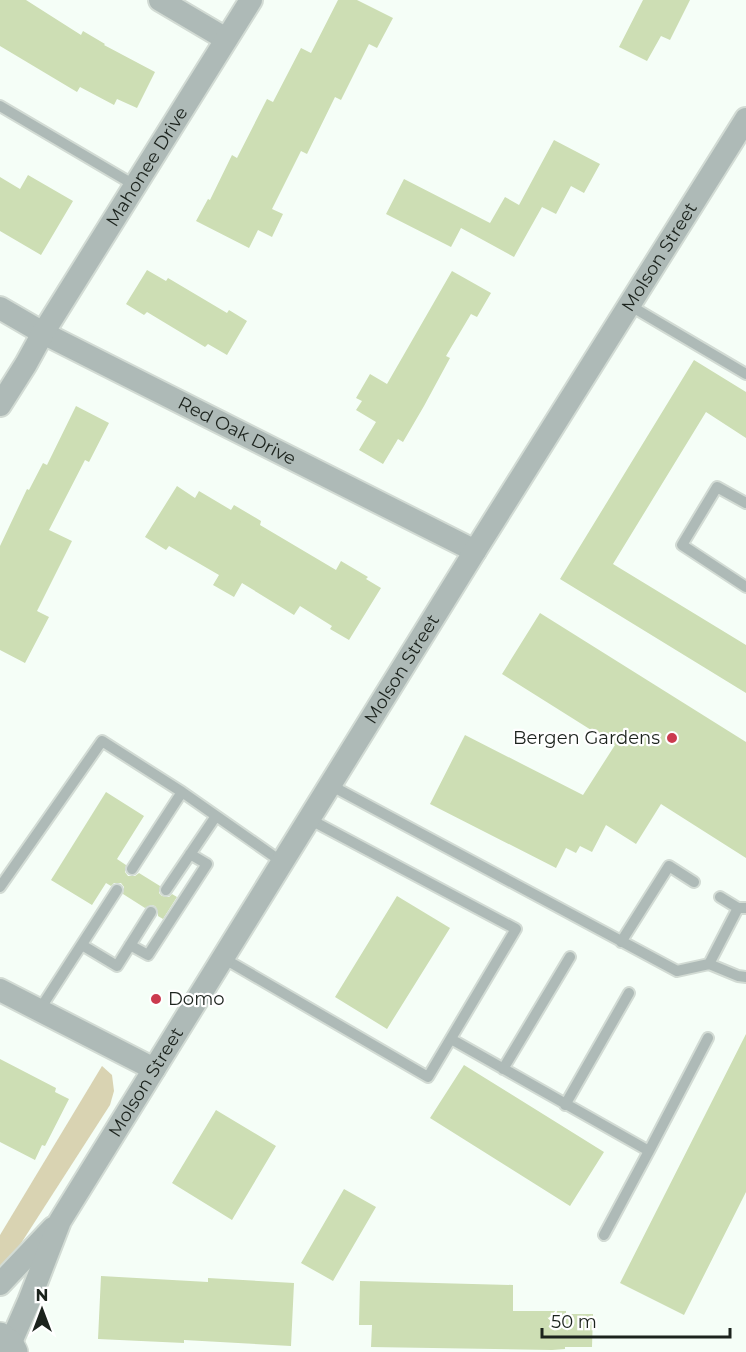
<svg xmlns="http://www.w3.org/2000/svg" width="746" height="1352" viewBox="0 0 746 1352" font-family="Montserrat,sans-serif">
	<rect width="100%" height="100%" fill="#f5fef7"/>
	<path fill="#d9d3b2" d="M102,1066L112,1075L114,1091L110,1105L0,1276V1235Z"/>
	<path fill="#cddeb4" d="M0,0H26L81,35L83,31L105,44L104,45L155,72L137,108L117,99L114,105L80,87L77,92L0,46Z
		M338,0H357L393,18L377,48L369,44L341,100L335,97L307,154L301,151L272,209L283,214L272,237L258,230L249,248L196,221L208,199L210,200L232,155L237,158L267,99L273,102L301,48L311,53Z
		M643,0H690L670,40L661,36L647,61L619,47Z
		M554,140L600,164L584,193L571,186L556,214L542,207L514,257L461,228L451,247L386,214L404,179L490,223L505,197L519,205Z
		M28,175L73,201L41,255L0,231V177L20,189Z
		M147,270L166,281L168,278L227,313L229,310L247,321L227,355L208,344L205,347L147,312L144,315L126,304Z
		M452,271L491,293L477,317L471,314L446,356L450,358L424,406L403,442L398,439L383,464L359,450L376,422L356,410L362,401L356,398L370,374L387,384Z
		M694,360L746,392V438L706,412L613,564L746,645V693L560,579Z
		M76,406L109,423L89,462L85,460L49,530L72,541L37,611L49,617L25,663L0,650V546L27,489L29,490L43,463L47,465Z
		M177,486L195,498L199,491L231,510L234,505L261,521L260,525L336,570L341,561L368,577L366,579L381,588L349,640L330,629L332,626L300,606L294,615L242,583L234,597L213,585L219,575L169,546L166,550L145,537Z
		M540,613L746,742V858L661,804L636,844L606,825L592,852L580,846L576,853L566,848L556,868L430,804L465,735L583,795L615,745L502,674Z
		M106,792L144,816L117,859L126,865L125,872L128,876H135L139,873L160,886L159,893L162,896L169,897L172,894L177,897L163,919L158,916V912L155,906L151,905L145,908L123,894L124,887L121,883H114L111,886L106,883L92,905L51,880Z
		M397,896L450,928L387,1029L335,997Z
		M746,1034V1192L684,1315L620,1283Z
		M0,1059L56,1088L55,1092L69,1099L45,1146L42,1145L35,1160L0,1142Z
		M464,1065L604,1152L570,1206L430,1118Z
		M216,1110L276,1146L232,1220L172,1183Z
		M344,1189L376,1207L333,1281L301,1263Z
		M101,1276L208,1282V1278L294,1283L291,1346L184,1340V1343L98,1339Z
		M360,1281L513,1285V1311H566V1314H593L592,1347H565V1349L552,1350L371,1347L372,1325H359Z"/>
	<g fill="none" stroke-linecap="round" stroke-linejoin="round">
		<g stroke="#d2dbd4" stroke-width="14">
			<path id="service" d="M0,106L136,186
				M629,305L746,374
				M746,503L717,487L682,545L746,587
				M330,785L677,971L709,964L738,908H746
				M132,869L182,792L282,862
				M0,887L102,741L182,792
				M166,890L216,816
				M720,897L738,908
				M621,942L669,866L694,882
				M82,945L117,966L151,912
				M130,945L148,955L207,864L190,854
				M223,958L428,1077L516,929L309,819
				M709,964L738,976L746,977
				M40,1009L117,890
				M451,1039L649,1151L708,1038
				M503,1069L570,957
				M565,1105L629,993
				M604,1235L649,1151"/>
		</g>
		<g stroke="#d2dbd4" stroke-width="26">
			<g id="minor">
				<path d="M160,0L226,39"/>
				<path id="s1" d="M0,308L43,333L475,551"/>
				<path id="s2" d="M0,405L26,364L43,333L251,0"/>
				<path d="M0,990L154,1069"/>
				<path d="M0,1284L53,1228"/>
				<path id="s3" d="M10,1344L29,1301L60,1221L475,551L746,119"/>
			</g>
		</g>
		<g stroke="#d2dbd4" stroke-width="30">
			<path id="tertiary" d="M0,1336L10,1344L14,1352"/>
		</g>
		<use href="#service" stroke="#aebab7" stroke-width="10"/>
		<use href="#minor" stroke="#aebab7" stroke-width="22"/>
		<use href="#tertiary" stroke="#aebab7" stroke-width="27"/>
	</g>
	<g fill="#cb3a4e" stroke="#fff" stroke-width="2">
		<circle cx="672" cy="738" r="6"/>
		<circle cx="156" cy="999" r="6"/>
	</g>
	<g text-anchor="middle" stroke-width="4.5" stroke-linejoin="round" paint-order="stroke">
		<g font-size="18" fill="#1c231d" stroke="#fff">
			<text dy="6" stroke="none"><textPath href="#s2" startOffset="280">Mahonee Drive</textPath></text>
			<text dy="6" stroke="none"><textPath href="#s3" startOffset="1268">Molson Street</textPath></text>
			<text dy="6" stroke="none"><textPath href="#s1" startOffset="267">Red Oak Drive</textPath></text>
			<text dy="6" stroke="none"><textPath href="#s3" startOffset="782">Molson Street</textPath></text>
			<text dy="6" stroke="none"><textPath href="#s3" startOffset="296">Molson Street</textPath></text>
		</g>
		<g font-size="18" fill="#1c231d" stroke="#fff" text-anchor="end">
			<text x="660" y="744">Bergen Gardens</text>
			<text x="168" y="1005" text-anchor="start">Domo</text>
		</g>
	</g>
	<g transform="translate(42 1310)" stroke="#ffffff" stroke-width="4.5" paint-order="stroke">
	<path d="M0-4.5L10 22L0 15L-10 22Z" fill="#1c231d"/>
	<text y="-9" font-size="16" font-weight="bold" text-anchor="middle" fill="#1c231d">N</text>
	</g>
	<path d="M542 1328v9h188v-9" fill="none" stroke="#1c231d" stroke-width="3"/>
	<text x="551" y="1328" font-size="18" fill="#1c231d" stroke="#ffffff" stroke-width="4.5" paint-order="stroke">50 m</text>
</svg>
